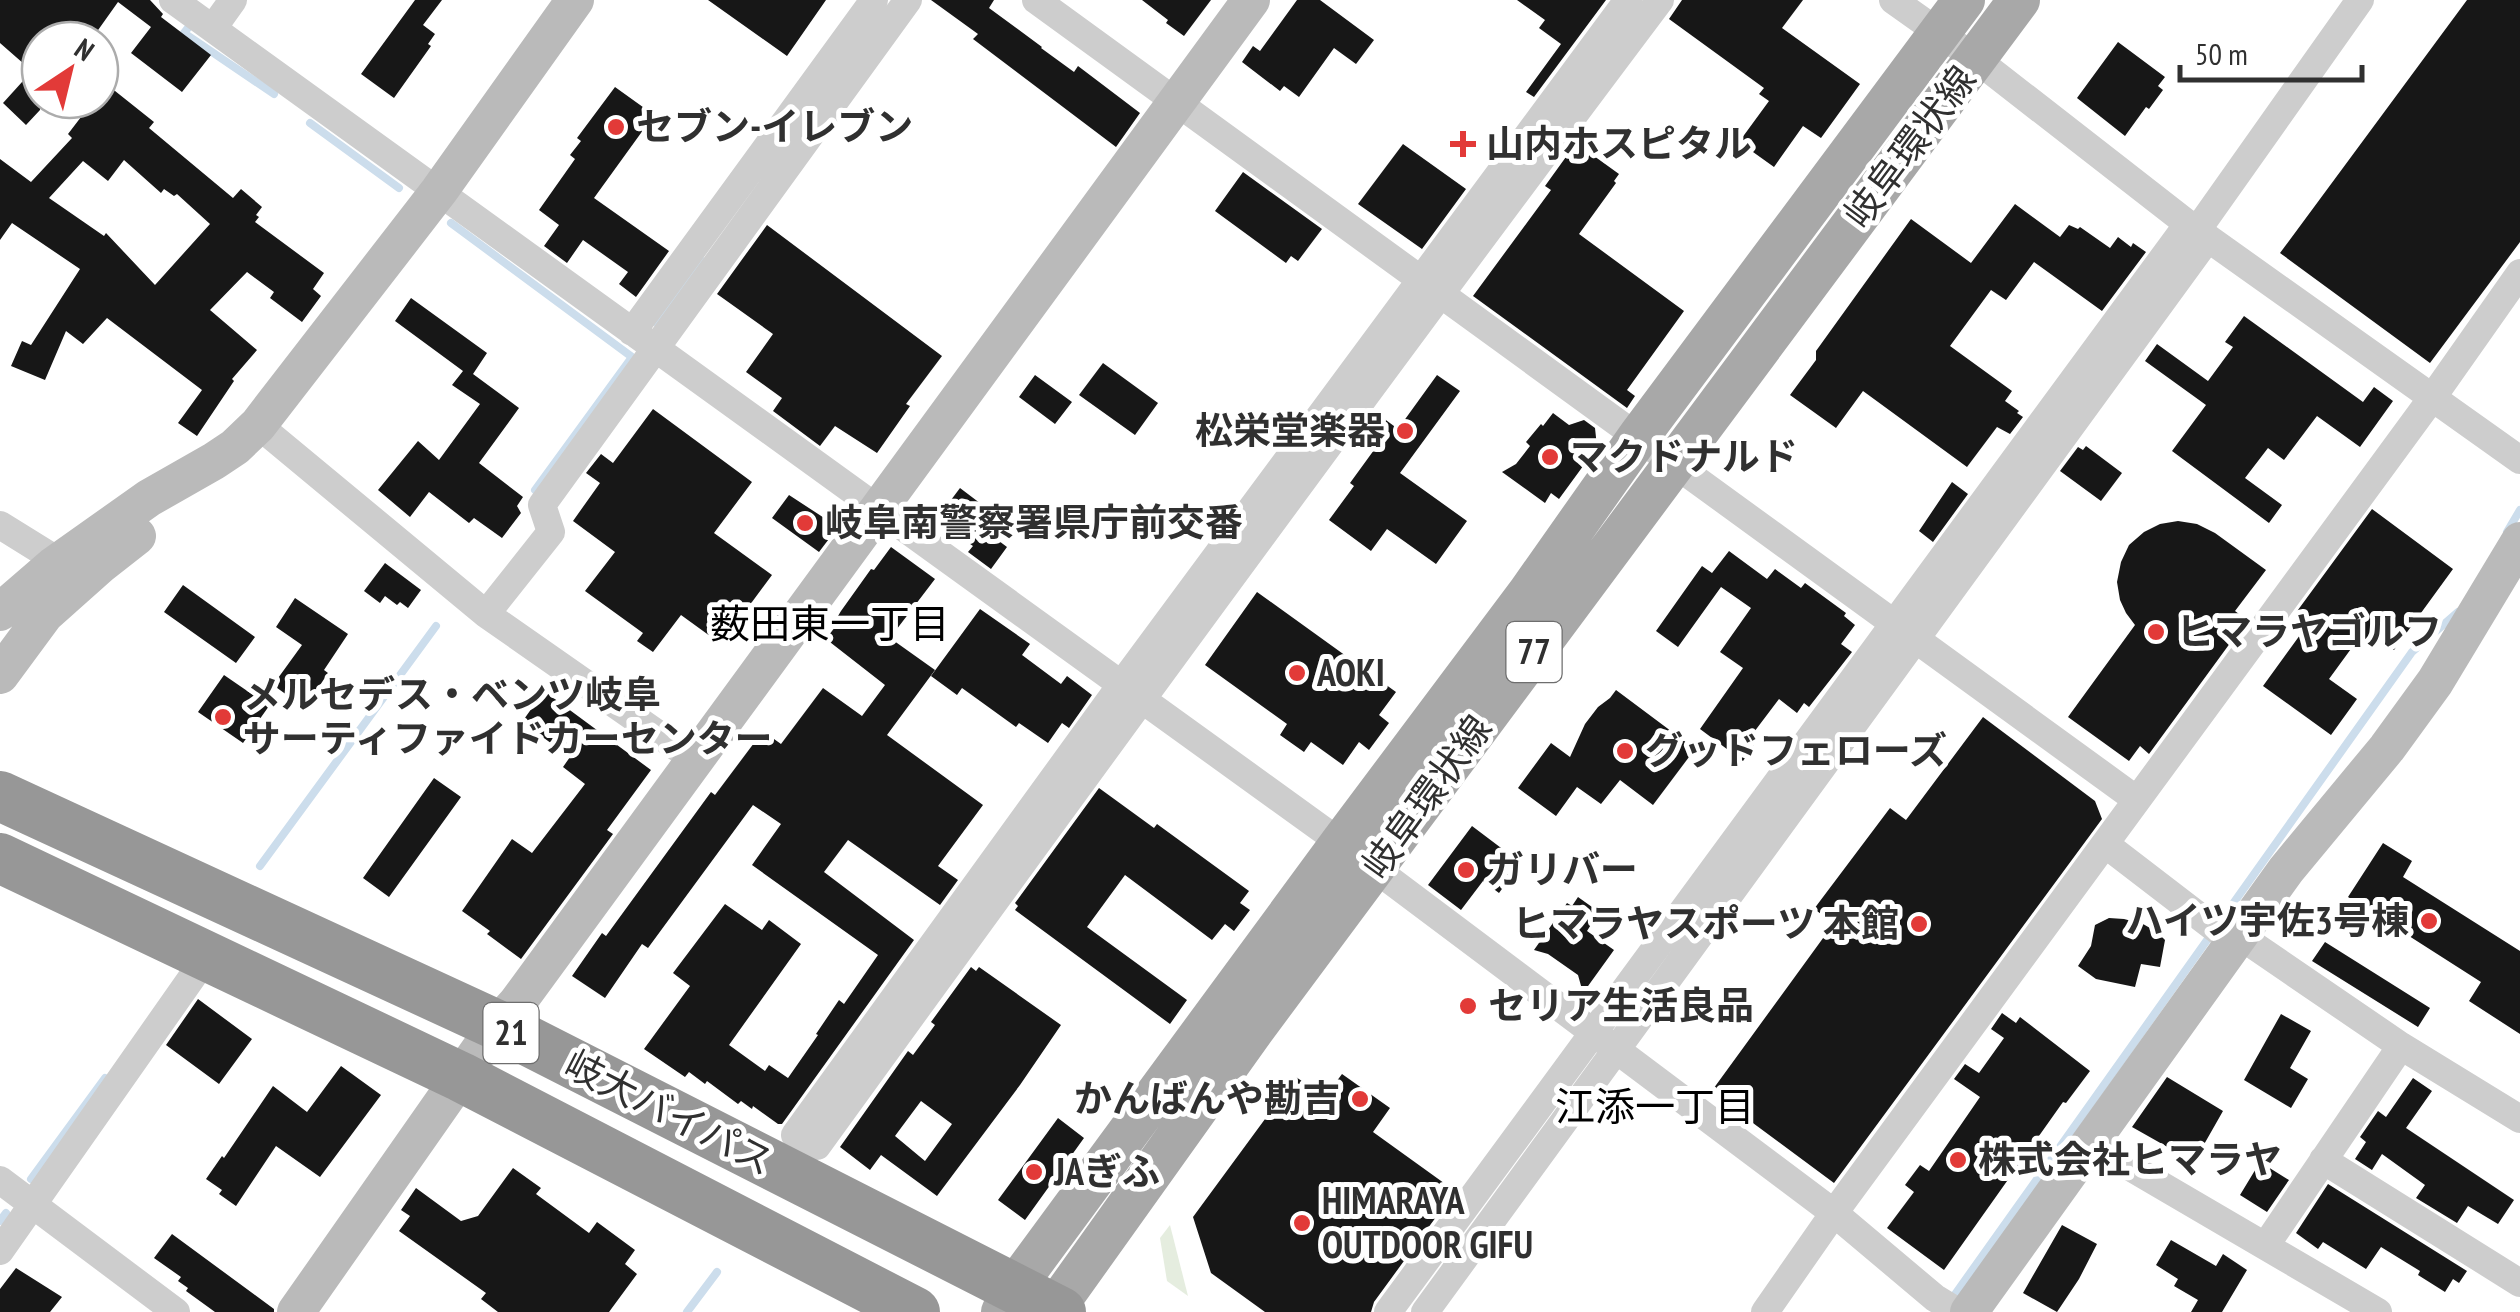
<svg xmlns="http://www.w3.org/2000/svg" width="2520" height="1312" viewBox="0 0 2520 1312" font-family="'PT Sans Narrow','Noto Sans JP',sans-serif">
	<rect width="100%" height="100%" fill="#fff"/>
	<path fill="#e5eddf" d="M1170,1225L1188,1296L1167,1281L1160,1238Z"/>
	<g fill="none" stroke-linecap="round" stroke-linejoin="round">
		<path stroke="#ccddec" stroke-width="8" d="M191,24L184,33L274,94
			M310,123L399,188
			M451,223L632,357L535,490
			M657,323L702,261
			M2507,532L2520,510
			M260,866L436,626
			M31,1179L105,1078
			M0,1221L6,1213
			M1951,1300L2412,652L2458,612
			M687,1312L717,1272"/>
	</g>
	<path fill="#171717" fill-rule="evenodd" d="M0,0H150L163,14L161,17L211,55L182,92L131,53L151,27L118,2L91,40H40V110L26,125L3,103L32,71L0,43Z
		M415,0H442L423,25L435,34L428,44L431,46L394,98L361,74Z
		M708,0H826L787,56Z
		M931,0H994L989,8L1042,47L1041,48L1074,72L1078,66L1140,113L1116,147L973,39L978,34Z
		M1142,0H1211L1184,36L1166,23L1168,20Z
		M1297,0H1320L1374,40L1356,64L1334,48L1299,97L1284,86L1280,91L1242,62L1253,46L1260,51Z
		M1517,0H1606L1534,97L1526,92L1561,44L1539,28L1545,20Z
		M1682,0H1803L1782,28L1860,84L1821,138L1803,126L1774,167L1739,142L1769,101L1759,94L1764,88L1669,19Z
		M2467,0H2520V242L2430,363L2280,253Z
		M2118,42L2165,77L2158,86L2163,90L2149,109L2146,107L2125,136L2077,98Z
		M100,79L154,122L149,128L233,198L241,189L262,207L256,215L259,217L255,222L324,273L313,289L321,296L302,322L270,298L274,292L247,272L210,310L257,350L232,379L234,381L197,436L178,423L202,390L107,318L83,344L66,331L45,380L11,366L22,341L31,345L80,269L12,223L0,240V159L31,182L72,138L68,134L94,100H100ZM124,160L161,193L164,189L174,196L177,194L210,224L155,285L106,233L104,236L49,198L83,161L108,181Z
		M615,87L654,115L594,198L669,251L636,297L619,284L628,272L583,240L567,263L544,246L559,225L539,210L575,159L570,155L581,141L577,138Z
		M1576,143L1619,174L1614,181L1616,183L1579,234L1684,311L1627,390L1635,396L1627,408L1473,296L1551,190L1545,186Z
		M1403,144L1466,189L1422,249L1358,204Z
		M1243,172L1322,229L1298,261L1291,256L1286,263L1215,211Z
		M2015,204L2060,237L2069,225L2078,229L2080,227L2110,248L2118,237L2131,247L2133,243L2146,252L2102,311L2034,262L2006,300L1991,290L1950,346L2012,391L2005,401L2019,411L2017,413L2023,417L2010,434L1997,427L1967,467L1863,391L1836,428L1790,395L1816,360V351L1911,219L1971,263Z
		M767,225L942,356L906,404L910,406L877,453L835,426L820,446L773,411L782,398L746,372L773,334L717,294Z
		M411,298L487,353L473,374L519,408L479,463L523,497L517,506L521,513L502,538L474,518L469,523L429,492L410,517L378,490L418,441L439,460L480,404L452,385L463,371L395,321Z
		M2244,316L2363,402L2374,387L2393,401L2360,447L2317,416L2284,460L2268,448L2245,478L2282,505L2269,523L2172,451L2206,405L2145,361L2157,344L2208,381L2233,347L2225,342Z
		M1103,363L1158,403L1135,435L1079,395Z
		M1035,375L1072,402L1055,424L1019,397Z
		M1437,375L1460,391L1400,473L1467,521L1436,564L1387,529L1371,551L1329,520L1354,486L1350,483L1374,450L1356,437L1375,412L1398,429Z
		M653,409L752,482L714,533L772,575L721,644L681,615L653,652L637,641L643,633L585,591L615,552L573,521L600,483L586,473L601,454L613,463Z
		M1553,413L1569,425L1584,420L1595,428L1597,447L1559,499L1551,493L1545,503L1502,472L1516,464L1530,446L1526,442L1541,424L1543,426Z
		M2086,446L2122,473L2101,501L2060,471L2078,447L2083,450Z
		M1952,482L1968,494L1933,542L1919,531Z
		M960,488L993,513L991,516L1006,526L1002,531L1005,532L999,541L1007,547L991,569L968,552L973,546L936,520Z
		M789,495L838,527L819,552L772,518Z
		M2372,509L2453,569L2394,650L2373,635L2363,647L2356,642L2329,679L2357,699L2331,735L2263,686L2308,624L2295,614Z
		M2178,521L2197,524L2215,533L2266,570L2235,611L2247,620L2149,754L2140,746L2129,761L2068,717L2135,625L2126,613L2120,600L2117,582L2121,562L2129,545L2144,532L2160,524Z
		M891,547L935,579L890,638L935,670L887,735L983,805L938,866L958,880L940,905L848,840L824,872L914,940L782,1124H778L753,1106L752,1109L741,1101L738,1104L707,1081L705,1084L689,1072L685,1077L644,1049L690,986L673,973L725,904L762,930L769,920L801,944L729,1045L765,1071L769,1065L788,1078L818,1035L816,1034L839,1000L844,1004L878,955L752,865L781,824L753,805L648,948L642,944L605,998L572,976L602,933L606,936L711,792L715,795L760,735L771,743L774,739L781,744L823,688L862,716L885,685L826,639L838,623L835,621L841,611L871,569L874,570Z
		M1729,551L1767,579L1775,569L1801,588L1805,583L1846,613L1844,616L1855,625L1841,644L1852,652L1809,707L1804,703L1797,713L1779,699L1748,740L1754,745L1743,761L1700,729L1743,668L1720,652L1751,608L1721,587L1678,647L1656,631L1702,566L1712,573Z
		M385,563L421,590L408,608L400,602L397,605L385,596L380,603L364,591Z
		M183,585L255,637L236,663L164,612Z
		M1257,592L1396,692L1379,715L1389,723L1369,750L1359,742L1343,765L1311,742L1304,752L1280,735L1287,724L1205,665Z
		M295,598L348,634L324,670L328,673L305,708L273,685L302,645L276,627Z
		M980,609L1030,644L1022,655L1061,684L1067,676L1092,695L1069,728L1062,723L1048,743L1019,723L1016,727L962,688L957,695L931,676Z
		M224,675L269,706L243,743L198,712Z
		M1616,690L1695,749L1653,805L1620,780L1601,804L1577,787L1556,816L1518,788L1551,743L1570,757L1585,724L1598,707L1610,698Z
		M544,691L651,770L607,830L613,834L521,959L487,934L490,931L462,911L512,839L532,853L585,784L563,767L570,757L522,722Z
		M1983,717L2095,801L2102,819L1834,1183L1711,1092L1834,923L1814,909L1890,808L1906,820Z
		M434,778L461,797L389,897L363,878Z
		M1099,788L1154,828L1157,824L1249,891L1240,903L1250,910L1234,931L1225,924L1212,940L1125,875L1087,927L1187,1000L1170,1024L1015,910L1018,906L1015,903Z
		M1472,826L1521,863L1499,893L1483,881L1461,910L1428,885Z
		M2383,843L2412,861L2403,877L2520,951V1034L2469,1001L2481,982L2348,897Z
		M1578,897L1599,912L1587,931L1614,950L1583,993L1578,975L1548,954L1534,950L1567,903L1572,906Z
		M2109,918L2124,919L2143,924L2157,932L2165,940L2160,967L2141,964L2135,987L2096,979L2078,966L2091,946L2095,925Z
		M2325,942L2430,1008L2418,1027L2312,961Z
		M971,967L976,971L979,967L1061,1025L1020,1085L937,1196L881,1155L870,1170L840,1147L908,1051L913,1055L935,1025L931,1022ZM921,1101L952,1124L925,1161L895,1136Z
		M198,999L252,1039L219,1084L166,1045Z
		M2002,1013L2016,1023L2020,1017L2090,1071L2066,1103L2063,1102L1944,1270L1887,1228L1914,1192L1905,1185L1920,1165L1929,1171L1980,1097L1954,1079L1965,1064L1979,1073L2004,1038L1991,1029Z
		M2281,1014L2311,1031L2290,1068L2308,1079L2291,1108L2244,1080Z
		M341,1066L381,1095L320,1177L276,1146L236,1206L219,1194L222,1190L206,1179L222,1156L224,1158L273,1086L307,1112Z
		M1342,1074L1390,1108L1373,1132L1455,1191L1374,1302L1371,1312H1265L1211,1273L1193,1217L1296,1077L1325,1097Z
		M2167,1077L2223,1111L2194,1162L2132,1127Z
		M2413,1078L2432,1091L2406,1128L2514,1200L2498,1224L2468,1206L2457,1223L2416,1198L2425,1185L2382,1154L2372,1170L2355,1159L2366,1142L2360,1137L2378,1111L2386,1117Z
		M1058,1118L1084,1138L1025,1220L998,1200Z
		M2260,1162L2289,1180L2267,1212L2240,1195Z
		M513,1168L541,1188L536,1194L589,1233L597,1222L635,1250L625,1264L637,1274L609,1312H498L481,1299L486,1293L399,1231L410,1216L401,1210L416,1188L461,1221L478,1216Z
		M2328,1184L2467,1271L2459,1283L2453,1279L2445,1292L2418,1275L2420,1271L2381,1247L2366,1269L2323,1242L2318,1249L2296,1233Z
		M2062,1225L2097,1244L2079,1279L2057,1312L2023,1293Z
		M172,1234L274,1309V1312H215L186,1291L188,1288L178,1281L181,1277L154,1258Z
		M2171,1240L2216,1266L2223,1254L2247,1270L2222,1312H2191L2198,1300L2174,1286L2178,1279L2156,1265Z
		M16,1268L62,1297L50,1312H0V1289Z"/>
	<g fill="none" stroke-linecap="round" stroke-linejoin="round">
		<path stroke="#cdcdcd" stroke-width="28" d="M173,0L1341,843
			M1036,0L2137,800
			M1628,0L1121,685L795,1135L817,1146C1095,762 1375,379 1660,0
			M1893,0L1976,59L2188,224L2520,460
			M213,28L233,0
			M2198,229L2360,0
			M632,332L874,0
			M258,425L486,614L695,760
			M0,525L50,556L53,566
			M486,614L551,532L542,505L908,0
			M2105,844L2234,943
			M1374,868L1834,1213L1935,1298L1958,1312
			M2240,936L2401,1046L2520,1119
			M2089,1143L2378,1312
			M2323,1160L2520,1283
			M0,1180L176,1312
			M2266,1245L2401,1046
			M0,1251L207,956
			M1388,1312L2188,224
			M1425,1312L2208,238
			M1765,1312L1834,1213L2432,398L2520,273"/>
		<path stroke="#bababa" stroke-width="38" d="M0,612L53,566L149,498L214,461L235,447L258,425L439,191L575,0
			M0,675L45,614L100,565L137,536
			M296,1312L497,1025L517,1003L1251,0
			M1969,1312L2286,870L2387,748L2435,682L2520,541"/>
		<path stroke="#a8a8a8" stroke-width="42" d="M1002,1312L1013,1289L1341,843L1529,592L1639,436L1964,0
			M1052,1312L1254,1029L2019,0"/>
		<path stroke="#979797" stroke-width="50" d="M0,796L497,1025L1061,1312
			M0,858L461,1077L915,1312"/>
	</g>
	<g fill="#e23a38" stroke="#fff" stroke-width="4">
		<circle cx="616" cy="127" r="10"/>
		<path d="M1458 129h10v10h10v10h-10v10h-10v-10h-10v-10h10z"/>
		<circle cx="1405" cy="431" r="10"/>
		<circle cx="1550" cy="457" r="10"/>
		<circle cx="805" cy="523" r="10"/>
		<circle cx="2156" cy="632" r="10"/>
		<circle cx="1297" cy="673" r="10"/>
		<circle cx="223" cy="717" r="10"/>
		<circle cx="1625" cy="751" r="10"/>
		<circle cx="1466" cy="870" r="10"/>
		<circle cx="2429" cy="921" r="10"/>
		<circle cx="1919" cy="924" r="10"/>
		<circle cx="1468" cy="1006" r="10"/>
		<circle cx="1360" cy="1099" r="10"/>
		<circle cx="1958" cy="1160" r="10"/>
		<circle cx="1034" cy="1172" r="10"/>
		<circle cx="1302" cy="1223" r="10"/>
	</g>
	<g text-anchor="middle" stroke-width="10" stroke-linejoin="round" paint-order="stroke">
		<g fill="#fff" stroke="#6e6e6e" stroke-width="2.5">
			<rect x="1506.5" y="622" width="55" height="60" rx="8"/>
			<rect x="483.5" y="1003" width="55" height="60" rx="8"/>
		</g>
		<g font-size="35" font-weight="bold" fill="#303030">
			<text x="1534" y="664">77</text>
			<text x="511" y="1045">21</text>
		</g>
		<g font-size="38" font-weight="bold" fill="#303030" stroke="#fff" text-anchor="start">
			<text x="636" y="140">セブン-イレブン</text>
			<text x="1486" y="157">山内ホスピタル</text>
			<text x="1385" y="444" text-anchor="end">松栄堂楽器</text>
			<text x="1570" y="470">マクドナルド</text>
			<text x="825" y="536">岐阜南警察署県庁前交番</text>
			<text x="2176" y="645">ヒマラヤゴルフ</text>
			<text x="1317" y="686">AOKI</text>
			<text x="243" y="708">メルセデス・ベンツ岐阜<tspan x="243" dy="44">サーティファイドカーセンター</tspan></text>
			<text x="1645" y="764">グッドフェローズ</text>
			<text x="1486" y="883">ガリバー</text>
			<text x="2409" y="934" text-anchor="end">ハイツ宇佐3号棟</text>
			<text x="1899" y="937" text-anchor="end">ヒマラヤスポーツ 本館</text>
			<text x="1488" y="1019">セリア生活良品</text>
			<text x="1340" y="1112" text-anchor="end">かんばんや勘吉</text>
			<text x="1978" y="1173">株式会社ヒマラヤ</text>
			<text x="1054" y="1185">JAぎふ</text>
			<text x="1322" y="1214">HIMARAYA<tspan x="1322" dy="44">OUTDOOR GIFU</tspan></text>
		</g>
		<g font-size="38" fill="#303030" stroke="#fff">
			<text transform="translate(1910 147) rotate(-53)" y="13">岐阜環状線</text>
			<text transform="translate(1427 797) rotate(-54)" y="13">岐阜環状線</text>
			<text transform="translate(669 1113) rotate(27)" y="13">岐大バイパス</text>
		</g>
		<g font-size="40" fill="#000" stroke="#fff">
			<text x="830" y="638">薮田東一丁目</text>
			<text x="1655" y="1121">江添一丁目</text>
		</g>
	</g>
	<g transform="translate(70 70) rotate(35)"><circle r="48" fill="#ffffff" stroke="#acacac" stroke-width="2.5"/>
	<path d="M0-8L18 38L0 25L-18 38Z" fill="#e23a38"/>
	<text y="-15" font-size="28" font-weight="bold" text-anchor="middle" fill="#303030">N</text>
	</g>
	<path d="M2180 65v15h182v-15" fill="none" stroke="#303030" stroke-width="5"/>
	<text x="2195" y="65" font-size="30" fill="#303030" stroke="#ffffff" stroke-width="8" paint-order="stroke">50 m</text>
</svg>
